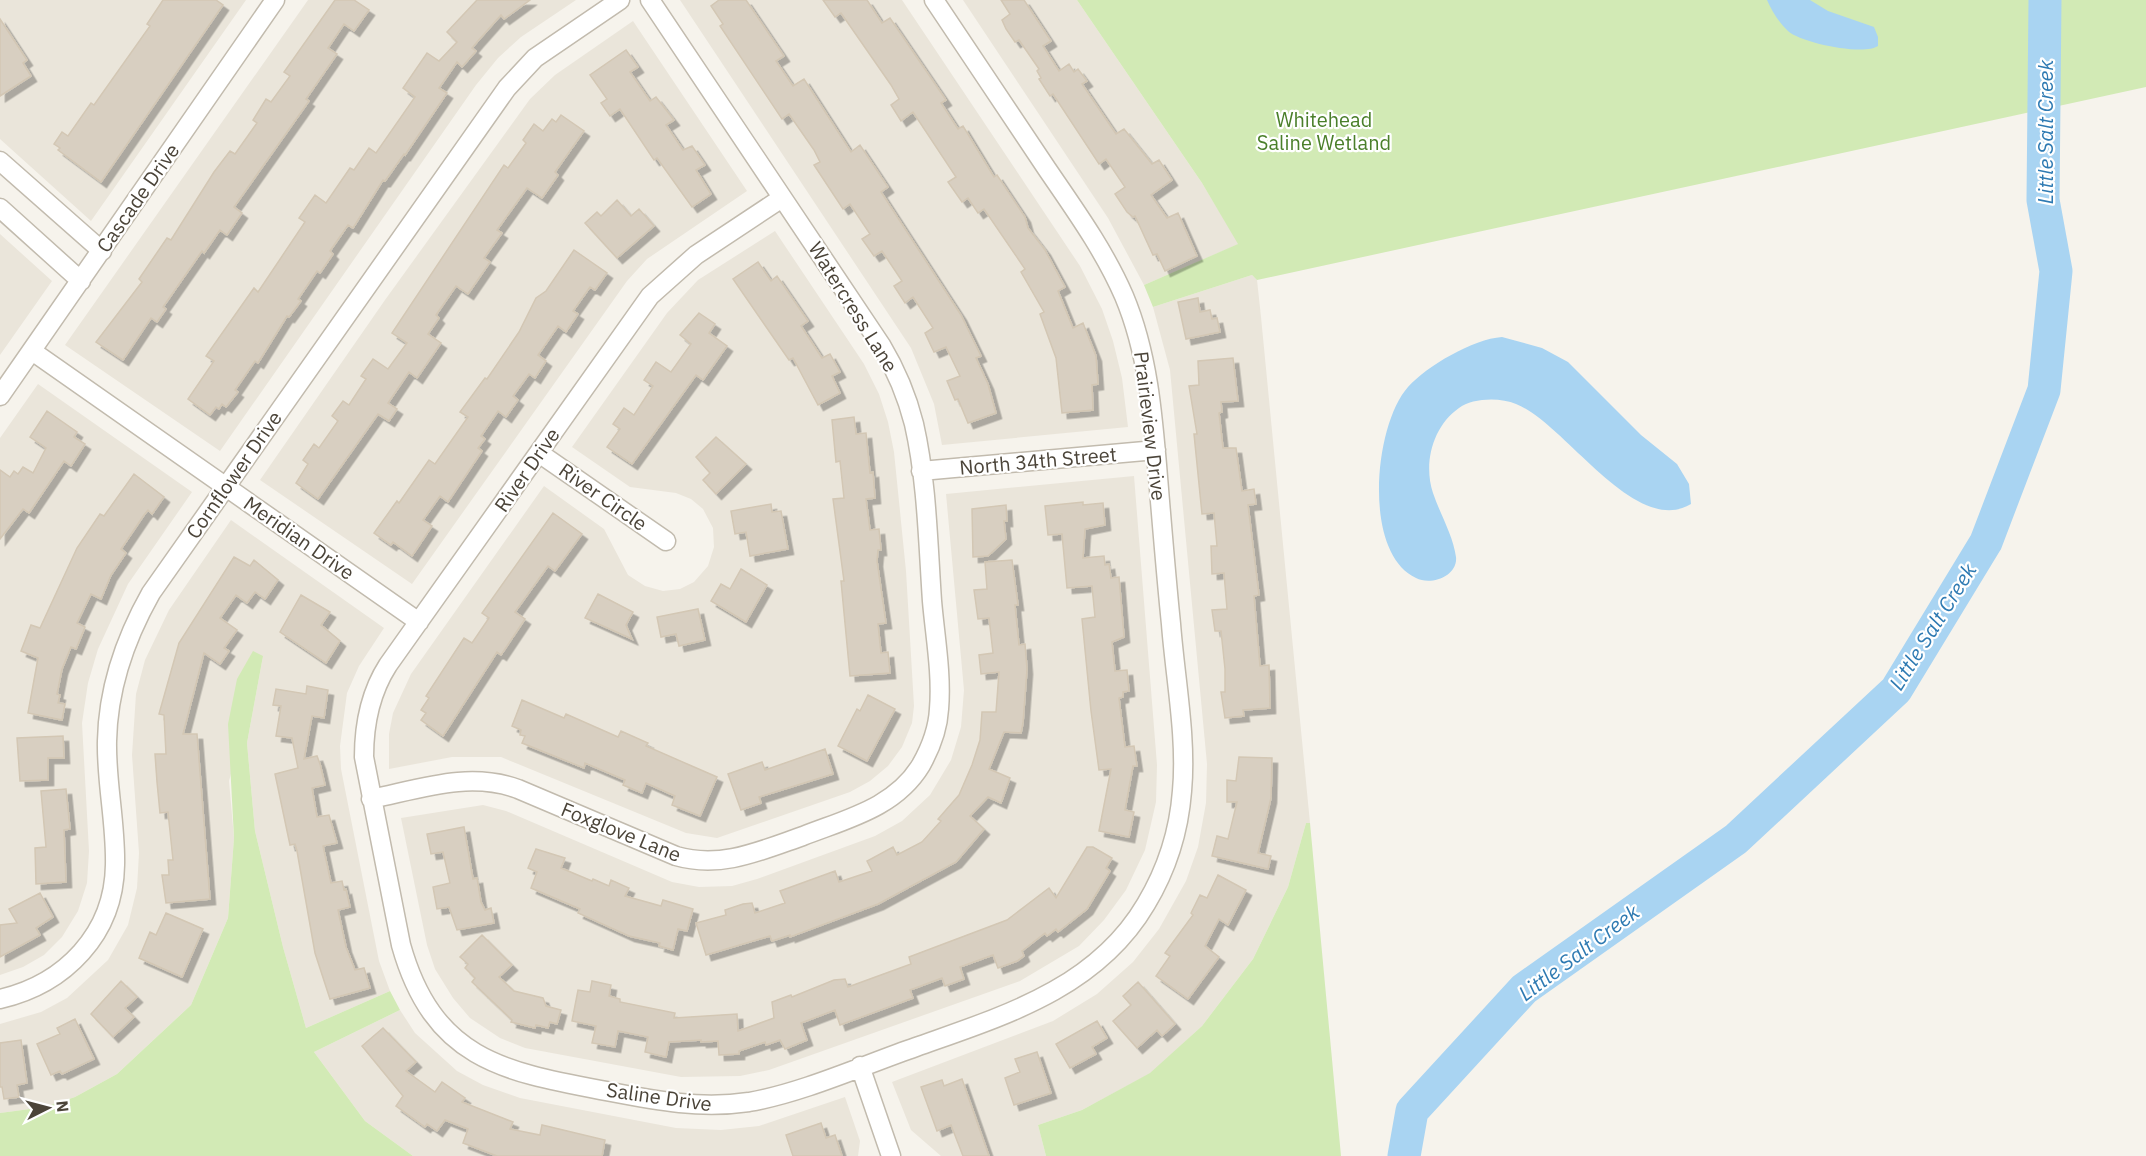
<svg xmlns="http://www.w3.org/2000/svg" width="2146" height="1156" viewBox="0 0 2146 1156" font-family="'IBM Plex Sans',sans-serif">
	<defs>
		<filter id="shadow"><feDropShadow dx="5.5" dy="5.5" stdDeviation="0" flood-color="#0004"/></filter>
	</defs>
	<rect width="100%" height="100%" fill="#f6f3ec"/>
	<path fill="#eae5da" d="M0,0H246L91,221L0,139Z
		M308,0H576L521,37L498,58L476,85L220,451L65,345Z
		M680,0H902L1080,266L1102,309L1113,341L1122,378L1128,427L942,445L934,404L911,348Z
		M963,0H1077L1202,183L1239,244L1144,285L1108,218Z
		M633,21L747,191L647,259L627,281L412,584L260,480L385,300L530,99L555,75Z
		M775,231L864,364L879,394L888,422L894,452L906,571L914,706L912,723L902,747L888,766L870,781L850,792L717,838L686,833L501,757H452L389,769V734L393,713L411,674L544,486L604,529L628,575L645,586L663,591L680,589L694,582L708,566L714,547L713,528L703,509L691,499L676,493L630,487L572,447L667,313L698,280Z
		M0,234L52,281L0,355Z
		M1252,275L1257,280L1261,317L1310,823H1306L1288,887L1253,959L1202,1026L1151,1073L1082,1110L1038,1125L1046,1156H941L911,1130L892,1082L1053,1021L1097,994L1133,962L1159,929L1186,881L1198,847L1206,803L1207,764L1170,370L1153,307Z
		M38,384L192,492L128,584L98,649L88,683L82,723L89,851L87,883L78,911L62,937L44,955L23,967L0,975V438Z
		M1134,476L1157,765L1156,802L1145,850L1126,890L1104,920L1079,946L1020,981L769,1070L740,1076L681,1077L525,1048L500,1038L470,1018L453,998L435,969L427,945L401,818L483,805L506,811L672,882L699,887L732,886L757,879L875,836L902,821L930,795L951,760L961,727L964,690L946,494Z
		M231,520L384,628L359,666L347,693L340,746L341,769L379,961L390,991L306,1028L283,947L255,831L247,743L263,656L229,781L234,838L228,918L191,1005L117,1074L75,1097L45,1107L0,1113V1024L41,1012L67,998L108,960L128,925L137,888L139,853L132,755L136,694L145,660L169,610Z
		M400,1010L415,1033L457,1071L483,1085L520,1098L676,1128L721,1130L759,1126L845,1097L860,1141L858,1156H413L365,1121L314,1052Z"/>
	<path fill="#d2eab5" d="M1077,0H2146V87L1257,280L1252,275L1153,307L1144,285L1238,244L1202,183Z
		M253,651L263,656L247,743L255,831L283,947L306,1028L390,991L400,1010L314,1052L365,1121L413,1156H0V1113L45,1107L75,1097L117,1074L191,1005L228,918L234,838L228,724L237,679Z
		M1306,823H1310L1341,1156H1046L1038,1125L1082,1110L1150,1073L1202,1026L1253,959L1288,887Z"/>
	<path fill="#a9d4f2" d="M1767,0H1810L1828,11L1874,27L1878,37V46C1864,56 1801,43 1788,31C1779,23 1772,11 1767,0Z
		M1502,337L1542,348L1568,362L1641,435L1677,464L1689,484L1691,504C1635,538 1564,422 1516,404C1500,397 1472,398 1459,408C1433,426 1423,463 1433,493C1440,514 1453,535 1456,557C1458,576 1431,586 1416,578C1362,553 1374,425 1408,387C1427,366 1473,339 1502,337Z"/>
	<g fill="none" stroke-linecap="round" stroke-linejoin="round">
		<path stroke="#a9d4f2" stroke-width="33" d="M1404,1156L1412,1111L1524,989L1736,839L1896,690L1986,542L2044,390L2056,271L2043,200L2045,0"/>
	</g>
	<path fill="#d8cfc1" stroke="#d3c7b4" stroke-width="1.5" filter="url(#shadow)" d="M163,0H216L223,5L101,182L58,150L60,148L54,144L62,132L68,136L91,103L94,105L150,26L147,24Z
		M335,0H354L369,10L354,31L344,24L328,48L337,54L306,99L309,101L234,207L242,213L227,235L220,230L204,253L202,251L163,307L166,309L157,322L151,318L123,360L96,342L142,282L139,279L167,238L171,240L214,172L230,151L235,154L257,123L253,120L266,99L271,102L290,76L284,72Z
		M477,0H530L504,19L501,15L477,42L472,48L476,51L462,67L457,62L439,88L447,93L405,155L404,154L385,181L383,180L353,228L348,225L330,251L333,254L320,273L317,271L298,299L301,301L289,317L287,316L258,363L255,361L235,390L238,392L226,407L222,404L219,409L216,407L210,415L188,399L214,361L206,356L254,288L258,292L305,222L299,218L315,195L326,203L350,168L354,170L369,148L376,153L415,97L403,88L427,53L439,61L457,42L447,32Z
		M719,0H746L784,56L776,61L793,86L804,79L851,152L860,145L888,187L881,192L961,315L981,356L976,358L988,384L996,413L968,423L958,399L955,400L947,381L960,376L946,347L934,352L925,333L933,328L913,297L905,303L894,286L902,281L882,251L874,256L862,239L870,234L850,204L843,209L814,165L820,162L814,150L789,114L782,119L720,26L723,24L711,6Z
		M823,0H867L882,23L890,18L946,100L941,103L958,129L963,126L994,177L997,175L1025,217L1028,228L1045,250L1065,287L1058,291L1073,328L1083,323L1096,356L1098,384L1092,385L1093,410L1062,413L1056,358L1040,314L1044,312L1021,272L1025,269L984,209L978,213L968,198L962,202L948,182L956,177L913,112L901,121L891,105L899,99L891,85L841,13L835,17Z
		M1001,0H1024L1051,41L1043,46L1059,71L1069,64L1074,72L1078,69L1087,81L1082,84L1116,134L1124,129L1152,164L1159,160L1172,180L1151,195L1167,218L1178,213L1197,256L1165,271L1157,254L1153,255L1135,216L1133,217L1127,212L1115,194L1125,187L1106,159L1099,164L1053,94L1050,96L1039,79L1041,78L1037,71L1039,69L1019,40L1015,42L1006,29L1002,20L1010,14Z
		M0,19L27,60L23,63L31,76L0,96Z
		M626,50L638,67L630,72L650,101L656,97L674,120L666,125L683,150L692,146L705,165L696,170L711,194L692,207L657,158L654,160L620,109L610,116L601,103L607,99L590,75Z
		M561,115L584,131L555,172L558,175L542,198L527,188L497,230L502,233L484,258L490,262L468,294L456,286L436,315L439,318L428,334L441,343L417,378L409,372L388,403L397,409L389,421L378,414L318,499L296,483L308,464L303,460L314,444L319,448L338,421L332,416L343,401L349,405L366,379L361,376L373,359L388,369L407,343L392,333L504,165L508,168L526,143L523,140L534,124L543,131L552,119L556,122Z
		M617,200L631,216L639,209L654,226L617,258L585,223L597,212L601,216Z
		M574,250L607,273L595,290L590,287L573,311L578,314L566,332L558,326L538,355L546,361L535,378L529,374L513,396L518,400L506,417L498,411L481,436L485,439L478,448L482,451L448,502L440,496L423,520L432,526L412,556L393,542L391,545L374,533L397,501L399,503L429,460L435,464L468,417L460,412L485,378L487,379L519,332L536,298L546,291Z
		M758,262L771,281L777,276L808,321L801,326L822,358L830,354L840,372L832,376L840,393L818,405L793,358L789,360L733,279Z
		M1198,298L1200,312L1210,310L1212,319L1217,318L1220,332L1186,339L1178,302Z
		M699,313L715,324L709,333L727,346L703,380L696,375L632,464L607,447L620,429L613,424L624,408L634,415L653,386L644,380L656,362L671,372L691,344L680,335Z
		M1233,358L1238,401L1221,402L1222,412L1219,413L1223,448H1236L1242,491L1254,489L1256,504L1248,505L1259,595L1254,596L1260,666L1269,665L1270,708L1243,710L1244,716L1225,718L1221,692H1225V669L1221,631H1215L1212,610L1227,609L1224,573L1212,574L1211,546H1217L1214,513L1202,514L1194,434H1197L1189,386L1199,385L1198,361Z
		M47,411L77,432L74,437L85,444L71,466L64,461L29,513L23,509L0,539V470L10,477L14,471L18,474L23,467L33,473L46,448L30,437Z
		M854,417L856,434L866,433L870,473L873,472L875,498L866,499L870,530L879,529L881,550H878L877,561L886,623L878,624L881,653L888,652L890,673L850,676L841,581H844L833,499L844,498L840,461L836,462L832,420Z
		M716,437L746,464L716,494L703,480L710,473L696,457Z
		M134,474L164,497L152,514L148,510L144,515L121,549L126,553L111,575L101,599L91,594L77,623L85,627L76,649L71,647L62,669L57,694L60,695L58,703L65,704L62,720L28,713L38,658L21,651L31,625L40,628L77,548L100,514L104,516Z
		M1083,502V505L1103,503L1105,525L1085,529L1083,558L1104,556L1105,565L1109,564L1111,578L1119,577L1124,637L1112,642L1115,671L1127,670L1129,691L1123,692V697L1119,698L1125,747L1134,746L1137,766H1133L1125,810L1134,812L1129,837L1099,831L1111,769L1099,770L1091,711L1082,619L1095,617L1092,586L1067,588L1062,534L1048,535L1045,506Z
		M771,504L772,512L781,511L788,549L750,556L746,532L735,534L731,511Z
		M1006,505L1007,521H1004L1006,539L988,556L973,557L972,509Z
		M553,513L582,534L555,571L548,566L515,612L525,619L501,655L497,652L443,736L421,720L426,713L421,710L429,698L426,696L464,638L472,643L489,618L482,613Z
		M234,557L250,566L254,560L278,580L265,599L255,592L247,603L236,595L220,618L237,630L224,648L229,651L220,664L204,653L183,734H197L210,899L166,903L162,875H169L168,860H173L168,812L160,813L157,782L155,754H166L164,715L159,714L179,643Z
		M1012,560L1018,605H1015L1019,645L1025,644L1027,669L1023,723L1021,733L1004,732L989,769L1010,778L1001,803L988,797L970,816L984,829L956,862L878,904L790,937V935L772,941L770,936L706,955L696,923L726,915L725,910L743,904L752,903L755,913L785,903L780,891L835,871L839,882L872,871L867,861L893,847L897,855L922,842L941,821L938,819L959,795L972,765L980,740L982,712H996L999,672L981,674L979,655L993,653L989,618L978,619L974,590L987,589L985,562Z
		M741,569L767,585L746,622L711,601L721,584L730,589Z
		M598,594L633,612L626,625L632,639L585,618Z
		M301,595L330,612L321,625L340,641L326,663L280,632Z
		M698,609L705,640L679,646L676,634L661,637L657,617Z
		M307,686L328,690L324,718L312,716L304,759L317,756L320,764L325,785L312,788L317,817L329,815L337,843L323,846L331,883L342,881L344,890L346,889L350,907L338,910L346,947L355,970L364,968L370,988L330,999L315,953L297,851L295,844L290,845L275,774L298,768L292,738L276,736L281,706L273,705L276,689L306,694Z
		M868,695L895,709L867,761L838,746L857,709L860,711Z
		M522,700L564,718L566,714L618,737L621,731L648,743L646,746L717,777L700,816L672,805L675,796L646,783L642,793L623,785L625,780L585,763L584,768L522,743L525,736L520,735L521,730L512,726Z
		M63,736L64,758H48V780L20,781L17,738Z
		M825,749L833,774L759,797L761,803L741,810L728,774L762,762L765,770Z
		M1239,757L1272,758L1271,798L1258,853L1271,856L1268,869L1212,856L1217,836L1228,839L1237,802H1227V780L1236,781Z
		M66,789L70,829L64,830L66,882L36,884L35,848L46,847L41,791Z
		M464,827L473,879L477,878L481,902L485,910L491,908L494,923L457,930L449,907L437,909L433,887L450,883L443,852L431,854L427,834Z
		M1087,847H1093L1112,858L1106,868L1110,871L1087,909L1058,932L1056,929L1047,936L1045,933L1022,951L1024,956L1017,961L998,968L993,955L960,967L964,979L945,986L942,978L910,990L913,998L840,1025L835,1010L801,1023L807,1040L785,1049L780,1040L766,1045L765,1042L739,1051V1054L719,1055L718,1041L701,1042V1040L669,1042L666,1057L645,1052L648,1037L618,1031L615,1047L592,1043L596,1026L572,1021L578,990L590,992L592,981L611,985L609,996L620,999V1002L675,1013L674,1018L737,1014L738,1031L774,1018L772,1002L791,995L792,997L834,980L845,979L848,987L911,964L909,957L1007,920L1049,888L1056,898Z
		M536,849L565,858L561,868L592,881L593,879L609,886L611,880L629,888L625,896L661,906L663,900L693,909L687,931L678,929L673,950L659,946L660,943L629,936L578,913L580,909L531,888L537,872L528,868Z
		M1218,875L1246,890L1228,925L1219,919L1205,946L1219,957L1188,999L1156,976L1170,956L1165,953L1193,915L1191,913L1200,895L1207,898Z
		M40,893L53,917L36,928L40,935L0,957V925L17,923L9,909Z
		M166,913L203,929L182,977L139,958L150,932L156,935Z
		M482,935L512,965L499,977L514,991L543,998L546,1006L561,1010L557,1024L550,1022L548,1028L536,1025L535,1028L511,1022L512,1020L472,982L475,978L465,968L468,964L460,957Z
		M121,981L137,997L125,1008L134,1017L113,1037L91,1014Z
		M1138,982L1175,1024L1162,1036L1157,1030L1137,1048L1113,1021L1131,1005L1123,996Z
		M75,1019L94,1059L62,1074L60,1071L51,1075L37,1044L60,1034L57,1028Z
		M1097,1021L1107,1038L1092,1047L1096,1054L1070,1068L1056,1044Z
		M383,1028L416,1062L406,1071L435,1092L442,1082L465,1098L462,1102L513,1122L510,1129L540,1135L542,1125L605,1140L602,1156H497L463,1143L468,1129L445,1120L437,1131L427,1124L425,1127L396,1106L403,1096L362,1046Z
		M21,1040L27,1083L17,1085L19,1097L4,1099L2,1087H0V1043Z
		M1037,1052L1051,1093L1014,1105L1005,1078L1020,1072L1015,1059Z
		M962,1079L989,1156H963L951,1125L937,1131L921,1087L942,1080L944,1086Z
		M821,1123L826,1138L835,1135L842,1156H793L786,1135Z"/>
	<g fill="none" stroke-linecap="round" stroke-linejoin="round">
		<g stroke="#c2bbae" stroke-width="21">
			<path id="street" d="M0,161L102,251
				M782,198L696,255L650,296L388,665C370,693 364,723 364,757L401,945C434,1062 506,1072 611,1092C658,1101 701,1109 749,1102C802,1093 864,1065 916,1047C1003,1016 1096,989 1146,904C1167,869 1179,831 1182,791C1187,738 1175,677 1171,624C1166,575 1162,526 1158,477C1153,415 1148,353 1124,296C1104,250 1075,210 1047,169C1009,113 972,56 934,0
				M0,208L81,281
				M32,351L419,622
				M0,396L275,0
				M539,453L666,541
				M921,471L1156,450
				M371,799C420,789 469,771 518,789L676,856C721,869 760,851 803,836C846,819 895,808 921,765C930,749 938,728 939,709C942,674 935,636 932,601C928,543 927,481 914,424C907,396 896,370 881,345L650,0
				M0,999C65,984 114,934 115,865C116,823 106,782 107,741C108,688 125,639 151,593L507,88L535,58L620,0
				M860,1066L891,1156"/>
		</g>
		<use href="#street" stroke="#fff" stroke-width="18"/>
	</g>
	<g text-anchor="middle" stroke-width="4.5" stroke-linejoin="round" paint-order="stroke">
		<g font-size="20" fill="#4a7f2a" stroke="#fff">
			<text x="1324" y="127">Whitehead<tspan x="1324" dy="23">Saline Wetland</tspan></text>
		</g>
		<g font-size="20" fill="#4b4439" stroke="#fff">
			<text transform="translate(138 198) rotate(-55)" y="7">Cascade Drive</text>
			<text transform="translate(853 307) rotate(58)" y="7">Watercress Lane</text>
			<text transform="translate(1150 426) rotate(83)" y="7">Prairieview Drive</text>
			<text transform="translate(1038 461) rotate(-5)" y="7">North 34th Street</text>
			<text transform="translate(527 470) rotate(-55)" y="7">River Drive</text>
			<text transform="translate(234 475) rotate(-55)" y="7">Cornflower Drive</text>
			<text transform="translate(603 497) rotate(35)" y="7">River Circle</text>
			<text transform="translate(299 538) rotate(35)" y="7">Meridian Drive</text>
			<text transform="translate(621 832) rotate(22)" y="7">Foxglove Lane</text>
			<text transform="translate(659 1097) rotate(8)" y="7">Saline Drive</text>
		</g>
		<g font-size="21" font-style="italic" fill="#2e7ab2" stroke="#fff">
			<text transform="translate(2046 132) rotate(-90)" y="7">Little Salt Creek</text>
			<text transform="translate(1933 627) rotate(-58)" y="7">Little Salt Creek</text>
			<text transform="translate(1579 953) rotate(-37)" y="7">Little Salt Creek</text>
		</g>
	</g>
	<g transform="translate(48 1108) rotate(84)" stroke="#ffffff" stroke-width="4.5" paint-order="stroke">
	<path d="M0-4.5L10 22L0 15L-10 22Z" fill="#4b4439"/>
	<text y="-9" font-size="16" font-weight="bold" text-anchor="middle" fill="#4b4439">N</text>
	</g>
</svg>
